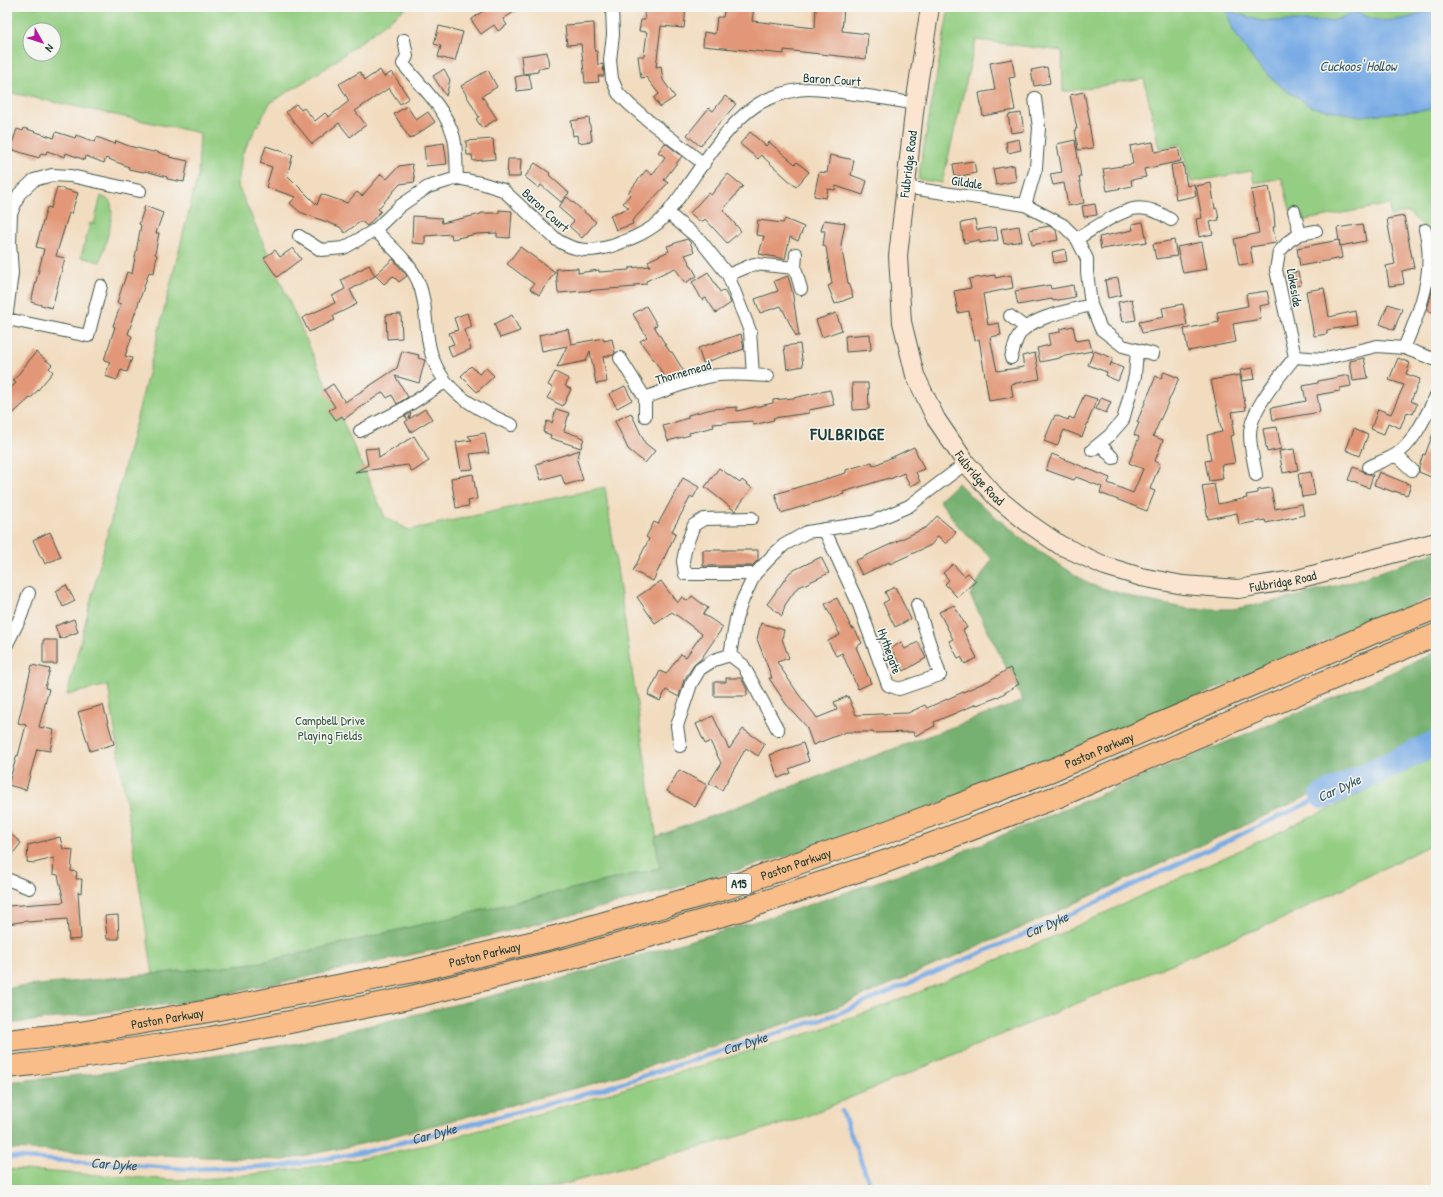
<svg xmlns="http://www.w3.org/2000/svg" width="1443" height="1197" viewBox="0 0 1443 1197" font-family="'Patrick Hand',sans-serif">
	<rect width="100%" height="100%" fill="#f6f6f2"/>
	<filter id="ink" filterUnits="userSpaceOnUse"><feTurbulence type="fractalNoise" baseFrequency=".025" numOctaves="2"/><feDisplacementMap in="SourceGraphic" scale="8" xChannelSelector="R" yChannelSelector="G"/><feConvolveMatrix kernelMatrix="1 2 1 2 8 2 1 2 1" color-interpolation-filters="sRGB"/></filter>
	<filter id="wash" filterUnits="userSpaceOnUse"><feTurbulence type="fractalNoise" baseFrequency=".012" numOctaves="4" result="noise"/><feDisplacementMap in="SourceGraphic" scale="16" xChannelSelector="R" yChannelSelector="G"/><feGaussianBlur stdDeviation="0.9" result="paint"/><feColorMatrix in="noise" values="0 0 0 0 0 0 0 0 0 0 0 0 0 0 0 0 0 1.4 0 .05"/><feComposite in="paint" operator="in"/></filter>
	<g filter="url(#wash)">
		<rect width="100%" height="100%" fill="#f2dcbf"/>
		<path fill="#94ce83" stroke="#5a865c" fill-rule="evenodd" d="M7,7H407L326,68L270,103L242,154L238,186L385,517L409,530L605,487L661,868L263,962L153,974L108,685L67,695L198,175L200,133L7,92ZM30,30H54V54H30Z
			M949,7H1436V238L1408,212L1390,216L1391,204L1305,220L1299,209L1290,210L1282,178L1254,183L1252,171L1191,182L1181,144L1159,148L1144,79L1063,92L1062,51L976,40L942,183L918,179Z
			M101,196C106,198 109,199 111,204C115,216 104,249 100,262L81,257L90,223L94,224Z
			M1436,757V842L1280,920L1229,940L797,1120L565,1184L539,1190H7V1169L176,1180L218,1178L280,1171L334,1164L427,1145L580,1102L819,1030L912,995L1057,935L1331,808L1402,772Z"/>
		<path fill="#77b171" stroke="#4b7752" d="M958,483L975,500L1027,543L1089,584L1142,600L1189,609H1233L1287,599L1363,578L1436,552V595L1336,636L1053,760L846,839L661,892L438,949L187,1002L7,1024V988L153,974L263,962L660,868L655,837L1023,701L970,595L992,559L959,527L939,500Z
			M1436,652V737L1019,929L832,1009L595,1083L366,1143L283,1160L7,1149V1082L101,1073L298,1043L560,979L797,909L952,856L1362,686Z"/>
		<path fill="#79ace5" stroke="#4c748c" d="M1433,7H1436V109L1360,116L1312,107L1284,89L1257,65L1234,32L1226,10L1261,21H1332L1357,12C1363,15 1371,19 1378,20C1392,22 1421,17 1433,7Z"/>
		<g fill="none" stroke-linecap="round" stroke-linejoin="round">
			<g stroke="#79ace5" stroke-width="4.5">
				<path d="M842,1111L872,1190"/>
				<path id="s1" d="M7,1157L189,1169L283,1166L365,1152L593,1092L837,1014L1058,920L1323,796"/>
			</g>
			<path stroke="#79ace5" stroke-width="26" d="M1323,796L1436,743"/>
		</g>
		<g id="blocks">
			<path fill="#e29878" d="M488,7H522L503,19L507,25L498,31L494,25L481,34L471,20Z
				M643,7H686L684,28L661,26L656,67L661,66L663,80L675,97L660,107L654,98L659,94L646,77L641,78L638,56H644L647,32L639,31L641,20H645Z
				M725,7H754L752,21L815,28L816,7H844L842,31L868,34L866,59L784,50V54L703,46L704,32L715,34L717,17H723Z
				M594,23L595,51H597L598,65L603,64L604,76H598L599,82L585,83L581,44L567,45L565,25Z
				M439,26L463,32L455,61L438,57L441,46L434,44Z
				M547,52L549,67L538,69V72L523,74L521,56Z
				M1012,59L1015,77L1009,78L1015,110L983,116L979,93L995,90L990,63Z
				M1047,67L1050,83L1034,86L1031,70Z
				M444,69L450,80L446,96L433,76Z
				M380,70L384,77L392,72L409,98L400,104L389,88L355,111L366,125L350,137L339,123L312,144L286,112L296,104L301,110L304,108L315,121L325,113L329,117L349,101L339,84L360,72L365,80Z
				M488,70L497,87L482,96L497,119L482,128L476,119L479,117L461,86Z
				M529,74L532,89L517,91L515,77Z
				M1084,92L1090,123H1089L1093,148L1078,150L1075,129H1077L1070,95Z
				M725,96L736,104L700,146L687,135L709,108L713,111Z
				M407,106L416,120L428,112L435,122L410,139L394,114Z
				M1021,113L1024,131L1011,133L1008,115Z
				M589,118L592,141L578,143L577,135L573,136L571,121Z
				M24,128L54,138L56,132L75,138L76,135L95,142L97,137L115,144L116,141L129,146L153,152L154,151L170,156L169,157L188,161L184,182L167,179V177L145,171L144,172L128,169L129,167L106,158L104,163L86,156L85,160L66,153L65,157L47,151L46,154L41,153L39,158L10,149L17,129L23,131Z
				M750,132L766,146L769,142L795,164L797,162L809,172L796,187L761,155L758,159L740,144Z
				M493,139L495,159L473,161L472,155H467L466,141Z
				M1019,139L1021,150L1008,153L1006,142Z
				M1075,140L1081,177H1079L1084,203L1068,206L1064,183L1053,185L1050,174L1062,172L1057,144Z
				M1153,142L1155,152L1178,148L1181,161L1144,169L1146,177L1131,180L1132,186L1107,191L1103,169L1133,164L1130,146Z
				M444,143L447,164L426,166L424,146Z
				M665,143L682,156L664,180L668,183L632,221L633,224L616,230L610,215L629,208L623,203L630,195L628,193L646,170L652,175L665,157L658,152Z
				M266,146L293,155L287,175L317,205L321,194L347,203L357,192L362,196L381,174L387,179L399,166L412,164L415,182L400,184L378,209L381,211L367,226L361,221L345,233L340,227L300,212L290,203L296,197L266,187L272,167L260,163Z
				M830,155L854,160L851,175L867,181L863,195L836,186L835,190L828,189L826,198L814,196L819,172L827,173Z
				M508,159H521L520,177H507Z
				M974,161L976,173L955,177L953,164Z
				M535,163L550,173L549,175L569,193L561,202L541,185L539,188L525,177Z
				M1183,163L1187,186L1194,184L1196,196L1176,200L1171,165Z
				M1014,165L1016,181L996,185L993,169Z
				M728,174L743,186L723,210L741,231L727,243L705,219L703,221H699L690,213L708,193L711,195Z
				M1211,183L1215,209L1217,208L1219,220L1210,222L1213,234L1199,237L1196,219L1202,218L1196,186Z
				M57,187L78,193L71,214L69,213L56,256L65,258L52,308L31,302L44,249L36,247L47,207L51,208Z
				M1269,187L1274,214L1275,227H1273L1276,243L1250,247L1253,263L1239,265L1234,239L1259,233L1251,190Z
				M567,197L596,222L582,238L569,226L574,221L558,207Z
				M1095,204L1097,215L1084,217L1082,206Z
				M145,206L163,213L156,233H159L155,254L157,255L154,273L149,272L128,334L132,336L125,356L132,358L127,372L121,370L117,380L105,376L110,362L104,360L115,327L113,326L121,304L117,303L127,272L132,274L141,225L139,224Z
				M499,210L512,211L510,238L497,237V233L477,234L452,239L451,234L425,236V244L412,243L413,216L441,218L442,223L481,214V213H499Z
				M1404,216L1414,268L1402,271L1404,284L1389,286L1386,266L1395,264L1387,219Z
				M785,219L804,227L798,241L790,237L785,259L759,254L764,236L756,235L758,220L783,223Z
				M824,220L845,223L841,245L848,283L853,297L835,304L828,286L832,284L826,247L823,246L825,231H821Z
				M975,220L977,230L996,227L998,240L980,243L979,240L964,243L961,223Z
				M1143,222L1147,242L1101,249L1099,237L1133,230L1132,224Z
				M1363,224L1366,241L1340,246L1337,228Z
				M1019,226L1022,241L1004,244L1001,229Z
				M1049,226L1056,230L1058,240L1032,245L1029,230Z
				M687,239L690,242L694,252L685,255L697,276L685,283L675,268L646,281V284L634,285L635,287L558,293L556,269L578,268V273L599,270V272L629,270V268L650,266L648,261L669,251L667,246Z
				M1174,240L1177,256L1156,259L1153,244Z
				M1339,240L1342,258L1300,266L1297,248Z
				M1202,242L1207,269L1183,273L1177,247Z
				M520,247L555,272L539,295L530,289L534,284L507,264Z
				M293,248L301,259L277,277L264,258L275,250L280,257Z
				M1065,249L1067,261L1054,263L1052,252Z
				M393,259L407,276L399,282L393,276L384,284L375,275Z
				M369,265L375,276L350,290L357,304L333,316L335,320L309,332L302,318L335,303L332,296L345,289L341,280Z
				M708,272L720,292L724,290L731,303L716,313L706,298L702,300L692,282Z
				M1298,272L1301,285L1290,287L1288,274Z
				M995,275V278L1011,275L1013,288L983,294L988,325L999,323L1001,335L990,337L997,371L1024,367L1022,356L1035,353L1040,379L1011,384L1013,397L989,401L979,339L975,340L969,311L958,313L954,291L971,288L969,279Z
				M788,276L792,290L799,336H796L781,306L760,313L755,299L778,291L774,281Z
				M1118,278L1121,295L1108,298L1105,280Z
				M1435,279L1436,280V314L1427,310Z
				M1050,285L1051,289L1073,285L1075,297L1053,301L1052,299L1018,305L1015,291Z
				M1324,288L1329,317L1356,311L1358,325L1327,330V334L1314,336L1306,291Z
				M1267,291L1270,304L1259,306L1261,319L1233,324L1236,342L1188,351L1184,329L1219,322L1217,312L1248,306L1246,294Z
				M1132,299L1136,320L1122,322L1118,302Z
				M1183,304L1187,325L1142,333L1139,322L1164,317L1162,308Z
				M1388,304L1402,309L1394,330L1380,324Z
				M646,306L657,325L654,326L670,352H672L686,375L674,379L672,376L666,380L654,359H653L640,341L647,337L633,314Z
				M467,313L472,327L464,330L471,349L452,357L448,346L454,344L449,333L458,330L454,318Z
				M836,313L842,330L822,337L816,320Z
				M401,314L402,338L387,339L386,315Z
				M512,315L520,331L500,338L494,324Z
				M1073,326L1076,341L1089,339L1092,351L1060,357V358L1040,362L1037,348L1050,345L1048,334L1060,332V329Z
				M568,329L571,344L604,338V341L612,339L615,353L613,355L603,357L607,382L596,384L590,351L586,361L557,367L567,346L542,351L539,335Z
				M741,334L744,349L703,363L698,348Z
				M870,334L871,350L846,352L845,336Z
				M800,344L803,366L787,369L784,346Z
				M402,351L419,355L418,358L425,360L419,383L395,376L408,397L397,404L392,395L387,398L383,392L344,419L342,416L336,420L329,410L335,407L324,390L333,384L345,402L397,368Z
				M1094,351L1113,358L1110,366L1111,363L1123,368L1118,381L1106,376L1107,372L1088,365Z
				M36,352L52,365L49,368L53,372L32,397H31L7,419V392L16,383L13,381Z
				M1364,358L1368,378L1353,380L1350,361Z
				M1398,358L1410,363L1406,374L1420,379L1411,401L1417,404L1413,414L1407,412L1400,428L1388,423L1384,434L1371,429L1378,409L1391,414L1404,385L1389,380Z
				M471,366L479,374L486,368L494,376L477,392L461,376Z
				M1253,368L1255,379L1242,381L1240,370Z
				M555,372L569,379L565,386L571,389L563,406L547,398L553,388L548,385Z
				M1164,372L1179,378L1153,436L1163,440L1155,461L1160,464L1150,489L1155,491L1147,511L1100,493L1102,487L1076,477L1074,480L1046,470L1052,454L1110,478L1108,483L1133,493L1143,469L1129,463L1139,437L1134,435L1139,423L1137,422L1156,376L1161,379Z
				M1240,375L1246,410L1232,412L1234,424H1232L1234,435L1230,436L1235,463L1221,465L1223,479L1209,481L1205,461L1211,460L1207,435L1222,432L1211,380Z
				M1349,375L1351,386L1340,388V391L1317,395L1320,412L1273,420L1271,408L1306,401L1303,386L1318,383V381Z
				M852,383H868L869,409L853,410Z
				M625,386L632,400L617,408L609,394Z
				M830,390L834,405L809,410V413L773,418L774,420L753,425L752,421L713,424L714,427L689,433L690,435L668,441L663,426L688,418V415L712,409L737,407V411L773,403V400L793,398Z
				M1084,395L1097,399L1082,437L1064,430L1057,446L1044,441L1055,415L1068,420L1069,417L1074,419Z
				M1101,398L1111,402L1106,413L1096,409Z
				M425,409L432,419L411,432L405,422L408,420L405,416L411,413L409,419Z
				M556,409L569,413L564,431L584,438L581,448L550,438L551,435L543,432L547,421L552,423Z
				M631,413L645,443L655,451L645,463L628,449L615,421Z
				M1277,427L1281,449L1267,452L1263,429Z
				M1435,428H1436V463L1431,477L1419,472V467L1423,454L1425,455Z
				M1354,429L1368,435L1360,456L1346,450Z
				M485,433L489,454L486,452L470,454L473,469L461,470L456,442L472,440L468,436Z
				M414,436L429,461L412,472L408,465L355,472L368,465L365,449L378,448L379,458Z
				M914,447L924,469L916,472L920,482L910,486L904,473L890,479L889,478L843,492L844,494L781,513L775,494L846,473V470L872,462L873,466Z
				M1294,449L1298,470L1283,473L1279,451Z
				M580,450L577,460L583,480L565,485L561,474L541,480L536,464Z
				M1353,467L1363,471L1365,473L1373,475L1369,488L1348,480Z
				M719,468L740,483L742,480L752,488L735,511L705,487Z
				M1311,472L1315,495L1302,497L1298,474Z
				M1379,472L1411,485L1407,495L1394,491V492L1374,485Z
				M473,474L477,499L468,501L469,506L456,508L451,478Z
				M683,478L699,487L693,498L691,496L672,531L676,533L653,581L633,571L649,539L646,537L654,522L658,524Z
				M1214,484L1218,504L1247,498L1246,495L1258,493V490L1271,488L1275,509L1302,504L1304,515L1266,523L1265,520L1239,525L1237,513L1208,519L1202,486Z
				M937,516L956,532L946,544L938,536L931,545L890,564L889,562L862,575L855,561L927,527Z
				M50,532L61,557L45,564L42,557L41,558L33,540Z
				M703,550H758V560L752,566H703Z
				M821,557L829,573L797,588L785,605L782,616L767,604L790,572Z
				M953,564L964,576L968,573L976,581L957,597L945,584L949,580L943,573Z
				M661,581L677,603L682,597L688,601L692,596L708,608L703,614L723,627L701,659L694,665L684,680L679,697L666,690L660,701L648,695L660,671L666,674L681,654L686,657L702,634L672,612L655,623L637,597Z
				M66,585L75,601L63,607L56,591Z
				M895,587L911,619L895,627L883,603L889,600L885,592Z
				M837,598L852,629L854,628L862,643L856,647L871,683L858,689L842,653L836,656L828,641L840,635L825,604Z
				M954,605L967,628L963,630L977,658L965,664L961,657L958,658L949,641L953,639L939,612Z
				M74,619L78,632L60,639L55,626Z
				M761,623L784,630L782,639L789,658L777,662L799,695L815,715L817,718L837,710L834,702L848,696L856,715L908,713L925,705L927,708L988,681L1010,668L1019,684L998,697L977,705V704L934,722L935,726L915,736L913,732L873,733V732H846L813,745L806,726L786,704L769,678H772L757,639Z
				M43,640H57V664H43Z
				M901,642L905,649L918,642L926,658L904,671L891,649Z
				M32,665L50,669L45,688L49,689L39,727L54,730L50,751L37,749L26,790L8,785L17,755L18,756L26,725L18,723Z
				M726,678H741L747,689V696H714V682H726Z
				M103,705L114,744L90,751L78,712Z
				M713,716L729,749L743,729L765,744L758,756L746,748L722,790L709,783L721,763L710,741L705,744L696,724Z
				M803,743L809,761L789,769L791,773L778,778L770,755Z
				M679,770L707,785L695,807L667,791Z
				M7,831L21,843L7,861Z
				M60,837L63,849L73,850L71,871L77,872L76,879H82L81,893L78,892L81,939L69,940L67,919L28,922L27,921L7,924V906L64,902L58,875L53,874L54,858L34,863L27,862L28,845Z
				M118,915L119,939H107L105,916Z"/>
		</g>
	</g>
	<g filter="url(#ink)">
		<use href="#blocks" fill-opacity="0" stroke="#3f5549" stroke-width="1"/>
		<g fill="none" stroke-linecap="round" stroke-linejoin="round">
			<g stroke="#3f5549" stroke-width="14">
				<path id="street" d="M612,7L613,35L610,60L612,79L618,93L630,105L650,122L704,164
					M404,40L407,56L403,64C421,86 447,110 454,138C457,151 456,165 457,178
					M904,187L1025,205L1063,225L1077,239L1087,259V272L1091,305L1101,329L1123,346L1153,354
					M1025,205L1036,168L1039,128L1035,98
					M1294,211L1300,234
					M668,213L700,240L728,275L750,331L753,375
					M375,230C390,246 409,261 418,281C426,300 425,318 428,338C434,387 471,407 512,425
					M299,236L321,250L344,248L375,230L400,206L428,187L457,178L481,183L503,190L557,240C576,252 591,252 612,246C628,240 644,234 658,223C668,214 675,203 683,192C704,163 734,113 768,99C780,94 796,89 809,89C820,89 831,91 842,92C867,96 891,99 915,104
					M1077,239C1093,229 1114,214 1133,209C1146,206 1161,213 1171,220
					M796,254L795,268L801,289
					M728,275L754,264L795,268
					M7,312L12,273L10,243L11,214L19,194L34,180L52,175L71,176L140,191
					M1010,316L1026,328
					M7,319L88,336L101,286
					M1404,348C1420,311 1436,270 1425,230
					M1295,357L1276,270L1279,252L1289,241L1300,234L1316,231
					M620,358L645,398V416
					M1011,358C1013,351 1015,342 1019,335C1030,317 1072,310 1091,305
					M645,398C666,390 690,380 712,376C730,373 749,375 768,376
					M360,431L401,410L445,382
					M1100,444L1113,458
					M1092,450L1109,436L1123,420L1135,376L1137,350
					M1396,455L1412,470
					M1369,467C1377,463 1386,460 1395,455C1414,444 1426,415 1436,396
					M1256,475C1254,462 1250,448 1250,434C1250,410 1280,376 1295,357L1322,359L1377,346L1404,348L1436,360
					M752,518L704,519L694,525L686,546L683,561L685,574H755
					M824,529L859,605L888,685L899,689L940,675L917,605
					M7,644L21,616L29,593
					M778,730L743,665L730,655L736,619L743,599L755,574L772,556L784,545L807,532L872,522L909,506L966,463
					M680,746L677,726L691,684L700,669L714,660L730,655
					M7,879L29,888"/>
			</g>
			<g stroke="#3f5549" stroke-width="20">
				<g id="secondary">
					<path id="s2" d="M930,7L915,104L898,256L902,322L915,375L936,419L966,463L996,497L1028,523L1060,545L1105,566L1141,577L1183,585L1238,589L1298,579L1436,542"/>
				</g>
			</g>
			<g stroke="#3f5549" stroke-width="24">
				<g id="highway">
					<path id="s3" d="M7,1041L80,1033L209,1011L414,971L555,937L727,888L884,833L1052,770L1375,632L1436,608"/>
					<path d="M7,1067L33,1064L210,1038L399,1000L568,959L737,911L887,861L1059,796L1387,655L1436,635"/>
				</g>
			</g>
			<use href="#street" stroke="#fff" stroke-width="12"/>
			<use href="#secondary" stroke="#fce5d0" stroke-width="18"/>
			<use href="#highway" stroke="#f8bd89" stroke-width="22"/>
		</g>
	</g>
	<g text-anchor="middle" stroke-width="3" stroke-linejoin="round" paint-order="stroke">
		<rect fill="#f6f6f2" stroke="#60746d" stroke-width="1" x="727" y="874" width="24" height="20" rx="3"/>
		<g font-size="12" font-weight="bold" fill="#1f3d34">
			<text x="739" y="888">A15</text>
		</g>
		<g font-size="13" fill="#1f3d34" stroke="#f6f6f2">
			<text transform="translate(832 79) rotate(4)" y="5">Baron Court</text>
			<text transform="translate(908 164) rotate(-83)" y="5">Fulbridge Road</text>
			<text transform="translate(967 182) rotate(8)" y="5">Gildale</text>
			<text transform="translate(546 210) rotate(42)" y="5">Baron Court</text>
			<text transform="translate(1295 288) rotate(80)" y="5">Lakeside</text>
			<text transform="translate(683 372) rotate(-16)" y="5">Thornemead</text>
			<text dy="5" stroke="none"><textPath href="#s2" startOffset="494">Fulbridge Road</textPath></text>
			<text dy="5" stroke="none"><textPath href="#s2" startOffset="830">Fulbridge Road</textPath></text>
			<text transform="translate(890 651) rotate(70)" y="5">Hythegate</text>
			<text dy="5" stroke="none"><textPath href="#s3" startOffset="1134">Paston Parkway</textPath></text>
			<text dy="5" stroke="none"><textPath href="#s3" startOffset="810">Paston Parkway</textPath></text>
			<text dy="5" stroke="none"><textPath href="#s3" startOffset="486">Paston Parkway</textPath></text>
			<text dy="5" stroke="none"><textPath href="#s3" startOffset="162">Paston Parkway</textPath></text>
		</g>
		<g font-size="13" fill="#365a44" stroke="#f6f6f2">
			<text x="330" y="725">Campbell Drive<tspan x="330" dy="15">Playing Fields</tspan></text>
		</g>
		<g font-size="14" font-style="italic" fill="#365960" stroke="#f6f6f2">
			<text x="1358" y="71">Cuckoos' Hollow</text>
			<text transform="translate(1339 788) rotate(-25)" y="5">Car Dyke</text>
			<text dy="5" stroke="none"><textPath href="#s1" startOffset="1079">Car Dyke</textPath></text>
			<text dy="5" stroke="none"><textPath href="#s1" startOffset="755">Car Dyke</textPath></text>
			<text dy="5" stroke="none"><textPath href="#s1" startOffset="431">Car Dyke</textPath></text>
			<text dy="5" stroke="none"><textPath href="#s1" startOffset="107">Car Dyke</textPath></text>
		</g>
		<g font-size="17" font-weight="bold" letter-spacing="1" fill="#1f3d34" stroke="#f6f6f2">
			<text x="848" y="440">FULBRIDGE</text>
		</g>
	</g>
	<rect width="1443" height="1197" fill="none" stroke="#f6f6f2" stroke-width="24"/>
	<g transform="translate(42 42) rotate(129)"><circle r="19" fill="#f6f6f2" stroke="#a0aca6"/>
	<path d="M0-3L7 15L0 10L-7 15Z" fill="#b5179e"/>
	<text y="-6" font-size="11" font-weight="bold" text-anchor="middle" fill="#1f3d34">N</text>
	</g>
</svg>
